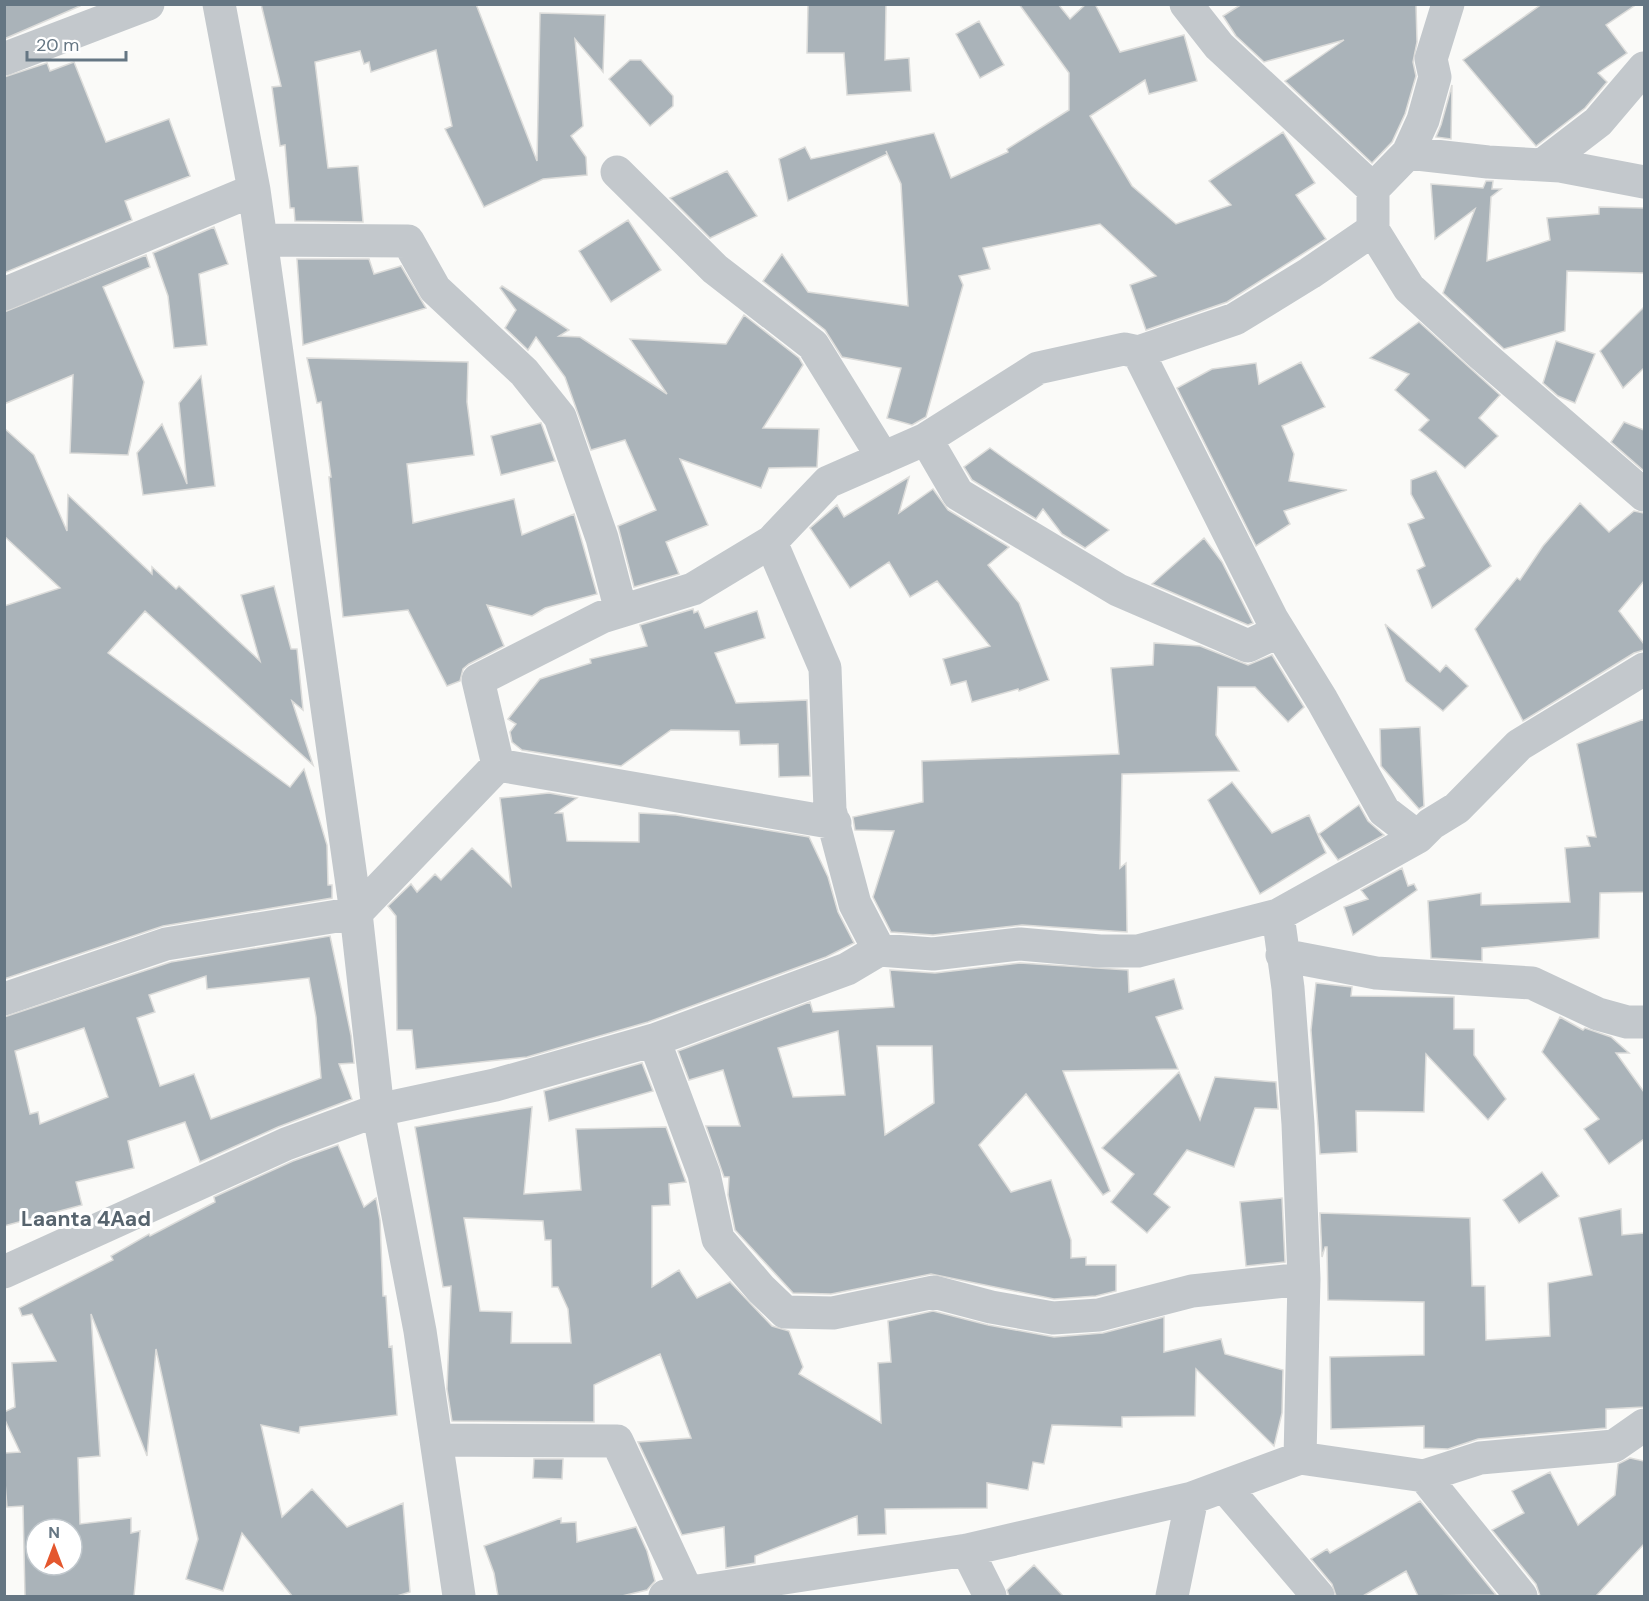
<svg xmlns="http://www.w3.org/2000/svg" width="1649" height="1601" viewBox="0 0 1649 1601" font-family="'DM Sans',sans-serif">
	<rect width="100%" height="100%" fill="#fafaf8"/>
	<path fill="#aab3b9" stroke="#dcdcda" stroke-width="1.5" fill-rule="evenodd" d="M4,4H80V6L4,39Z
		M261,4H476L537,161L540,13L605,15L603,72L575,39L583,126L571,136L586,157L587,175L543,179L484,207L445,129L452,126L436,50L371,72L369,62L364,64L360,51L315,62L328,168L358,166L363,222L295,221L294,208H290L285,145L280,146L272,87L281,86Z
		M808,4H886L885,60L909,58L911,91L847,95L844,53H807Z
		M1019,4H1058L1070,19L1086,4H1095L1120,52L1184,35L1197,81L1149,94L1145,80L1090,116L1132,186L1176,224L1231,205L1209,181L1283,132L1315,183L1296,195L1326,239L1227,302L1146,330L1130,285L1156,276L1100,224L983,248L990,269L959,276L963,285L926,417L912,425L887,418L901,368L842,357L825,330L763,281L782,254L808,292L908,306L901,184L886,151L887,154L788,201L779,159L805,147L811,159L934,133L951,178L1008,152L1007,149L1069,110V73Z
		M1242,4H1416L1417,42L1413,62L1416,76L1405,114L1392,142L1372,163L1285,81L1344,40L1264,62L1236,36L1223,16Z
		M1542,4H1637L1606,25L1627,53L1598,73L1607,82L1585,108L1536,146L1463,60Z
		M979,21L1004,65L980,78L956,34Z
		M630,60H641L673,96V106L650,126L609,79Z
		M74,62L106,142L169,119L190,176L125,201L132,220L4,273V77L47,63L50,71Z
		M1452,85L1451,139L1436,137L1441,125Z
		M727,171L757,216L710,238L670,198Z
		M1486,181H1493L1492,189H1501L1491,197L1487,261L1550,240L1547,218L1599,214V207L1644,208V273L1567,271L1565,331L1504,349L1443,293L1475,209L1435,239L1431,184L1483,188Z
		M628,220L661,270L611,302L579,251Z
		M214,227L228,264L199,274L207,345L174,348L168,296L153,253Z
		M146,255L150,267L103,287L144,382L128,455L70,453L73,375L4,404V312Z
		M297,259H369L374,274L401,266L426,308L303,345Z
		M502,286L569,330L559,336L580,337L667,394L630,339L726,344L744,315L799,358L803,365L763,428L819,429L817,467L769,468L761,488L680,459L708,525L666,542L679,574L634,587L618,526L656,510L625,440L591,450L565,377L536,337L528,350L505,328L516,310L500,288Z
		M1644,307V368L1623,388L1600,351Z
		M1419,322L1500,395L1479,418L1498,436L1465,468L1419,430L1429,420L1395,390L1409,374L1370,358Z
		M1556,341L1595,354L1575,403L1558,396L1543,383Z
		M307,358L468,362L467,402L474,455L407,464L413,523L514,499L522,535L574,514L597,594L545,608L532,616L487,605L504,646L469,664L463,669L460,681L447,686L408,610L343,617L329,477H331L321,402L317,403Z
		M1301,362L1325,407L1282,426L1294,454L1289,481L1347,490L1284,511L1290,524L1256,546L1177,388L1212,369L1256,363L1259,384Z
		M201,376L215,486L143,495L137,453L162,424L187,484L179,403Z
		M1624,422L1644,430V471L1611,442Z
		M541,423L555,461L501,475L491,436Z
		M4,428L34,455L67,531L68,495L152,574V567L176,589L179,586L260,661L241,595L274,586L291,649H297L303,710L292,701L313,765L145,611L108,653L290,787L304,769L327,845L328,885H332V898L163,926L4,979V606L60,588L4,536Z
		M990,448L1008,461L1109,530L1085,548L1062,534L1043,509L1036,519L972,480L964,467Z
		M1436,471L1491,566L1432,608L1417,570L1425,566L1408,524L1424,518L1411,494V480Z
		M909,477L899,513L933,489L948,510L1009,547L988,565L1019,603L1049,680L1019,691L1018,689L972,702L966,681L951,685L943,659L990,646L937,581L910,597L889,562L850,588L810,528L837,505L844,517Z
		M1580,503L1609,532L1634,511L1644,513V581L1619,611L1644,644V650L1634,653L1523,721L1475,629L1517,578L1520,580L1543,546Z
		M1204,538L1222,562L1253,623L1248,625L1152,584Z
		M693,609L694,613L698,611L705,628L757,611L765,638L715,653L736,703L807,700L810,776L779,777L778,744L740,745L739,731L671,730L621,766L522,750L512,742L510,732L516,724L508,719L540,679L591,663L590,659L647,646L640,625Z
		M1385,624L1440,672L1446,665L1468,686L1443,711L1406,681Z
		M1154,643L1200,646L1248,665L1272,655L1304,707L1288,722L1255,687H1218L1216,735L1239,771L1122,774L1120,868L1126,863L1127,932L1022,925L933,935L891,932L873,897L894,831L855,830L853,817L923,802L922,761L1119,754L1111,668L1153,665Z
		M1644,719V892L1600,893L1599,938L1482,948V961L1431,958L1428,901L1481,893V905L1570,902L1565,848L1590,846L1587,836L1596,837L1577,744Z
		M1420,727L1424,806L1419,809L1381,766L1380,729Z
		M1232,782L1272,833L1309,815L1326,853L1260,894L1208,800Z
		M549,793L577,798L556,813H563L567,841L639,842V813L676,815L809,837L828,877L838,912L854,943L826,957L648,1022L527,1057L416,1069L412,1030H397L396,916L388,906L411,884L417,892L435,874L441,880L472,848L511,886L500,798Z
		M1359,805L1368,821L1384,835L1338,860L1319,834Z
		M1402,868L1408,886L1414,884L1417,890L1353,935L1344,907L1368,899L1361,890Z
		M330,936L351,1035L354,1063L339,1064L352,1099L278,1127L200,1162L185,1122L128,1141L134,1168L76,1182L82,1205L4,1226V1017L171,962ZM206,976L207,989L309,978L316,1017L321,1078L211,1119L194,1074L160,1086L137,1018L155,1012L149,995ZM84,1028L108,1097L40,1124L38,1112L30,1114L15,1051Z
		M1020,963L1128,970L1129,992L1174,979L1183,1009L1156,1017L1178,1069L1063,1071L1110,1191L1103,1195L1026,1094L979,1145L1011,1192L1051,1180L1071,1240V1258L1086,1257V1265H1116V1291L1096,1296L1054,1299L931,1274L831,1294L793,1293L735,1230L728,1195L729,1177H724L706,1126H740L723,1070L689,1080L678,1051L810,1002L813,1012L894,1007L890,970L935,973ZM838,1031L845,1095L793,1097L778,1048ZM877,1046H932L934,1103L885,1135Z
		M1316,983L1352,987L1351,996L1454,997V1029H1474V1055L1506,1099L1488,1120L1426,1054L1424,1112L1356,1111L1357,1152L1320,1154L1311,1030Z
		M1560,1017L1583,1030L1585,1028L1611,1037L1629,1053H1616L1644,1092V1139L1609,1164L1584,1129L1599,1119L1542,1052Z
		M642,1063L653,1091L549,1121L544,1091Z
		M1179,1072L1200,1120L1215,1077L1276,1082L1278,1109L1255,1108L1234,1167L1187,1150L1154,1194L1170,1207L1147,1233L1111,1202L1134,1174L1102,1148Z
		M532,1107L524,1194L581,1190L576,1129L666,1127L686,1182L669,1184L670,1205L652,1206V1287L679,1270L697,1298L730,1282L772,1326L789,1331L803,1367L799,1374L881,1423L878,1363L891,1362L888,1321L933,1311L988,1325L1054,1337L1103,1333L1164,1317V1352L1221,1339L1225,1354L1283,1370L1282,1413L1274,1446L1196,1369L1195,1416L1122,1417V1427L1052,1425L1044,1464L1033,1462L1028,1490L987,1483V1508L885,1509L886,1534L858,1535L857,1516L755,1556V1563L726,1568L724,1527L682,1535L638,1442L691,1438L660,1354L594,1385V1422L452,1421L447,1389L451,1286L443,1287L415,1127ZM464,1218L543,1221L545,1240H551L552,1287H558L568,1309L571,1343H511L512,1312L480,1311Z
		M338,1145L364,1207L376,1198L380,1220L383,1296H386L389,1347L392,1346L397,1415L300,1427L299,1433L261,1425L282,1517L312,1489L347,1527L403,1503L410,1592L397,1596H292L242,1533L223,1591L186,1579L198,1539L156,1349L147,1456L91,1314L100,1456L78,1458L80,1524L131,1518V1533L140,1531L134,1596H25L23,1506L7,1507L4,1470V1453L20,1452L4,1418V1412L15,1407L12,1363L56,1361L32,1314L22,1316L19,1308L113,1260L111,1256L149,1234L150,1236L215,1202L214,1197L293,1161ZM36,1529H72V1565H36Z
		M1542,1172L1559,1196L1519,1223L1503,1200Z
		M1282,1198L1285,1262L1246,1266L1240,1202Z
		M1621,1209L1622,1235L1644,1233V1407L1606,1409V1428L1478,1439L1448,1449L1424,1448V1426L1331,1429L1330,1357L1424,1355V1302L1328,1300L1327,1247H1325L1322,1257L1320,1213L1470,1218L1472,1286H1485L1486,1340L1550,1336L1548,1283L1592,1275L1579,1218Z
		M1630,1458L1644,1461V1544L1596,1596H1540L1536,1584L1492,1530L1524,1513L1512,1491L1550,1472L1578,1525L1615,1495L1618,1464Z
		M534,1459H563L562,1479L533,1478Z
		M1420,1501L1496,1595L1418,1596L1406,1571L1363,1596H1336L1332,1584L1311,1559L1327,1549L1330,1553Z
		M561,1518V1523L576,1522L577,1542L636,1527L647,1551L655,1581L647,1590L622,1596H498L494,1573L484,1546Z
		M1034,1565L1063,1596H1009L1007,1590Z"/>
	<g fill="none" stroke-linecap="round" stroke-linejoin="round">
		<path stroke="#c3c8cc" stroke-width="33" d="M219,4L254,190L356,913L378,1110L420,1331L459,1596
			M1186,4L1219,46L1373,189
			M4,59L148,4
			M1408,153L1488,162L1560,166L1644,182
			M1542,165L1598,122L1644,68
			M617,172L715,269L813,345L883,458
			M1373,230L1409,288L1482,355L1644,495
			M261,240L408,241L435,289L524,372L560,417L602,538L621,611
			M4,294L254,190
			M1138,352L1272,619L1322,700L1384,811L1418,837
			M926,439L958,494L1118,590L1248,646L1279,631
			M498,765L835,823
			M1278,915L1288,988L1298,1124L1304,1279L1300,1458
			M879,950L855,904L830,810L825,668L771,542L828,482L926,439L1038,368L1124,349L1138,352L1235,319L1310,273L1373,230V189L1408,153L1423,120L1435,77L1431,59L1448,4
			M1282,955L1376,973L1532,983L1598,1014L1627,1022H1644
			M4,999L166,944L356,913L498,765L478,680L602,617L693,589L771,542
			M654,1040L704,1174L718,1239L761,1289L785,1312L833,1313L934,1292L991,1307L1053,1318L1099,1315L1192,1291L1304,1279
			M4,1272L286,1144L378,1110L495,1085L654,1040L847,969L879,950L933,954L1020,944L1100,951H1138L1278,915L1418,837L1431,824L1457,808L1519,745L1644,669
			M436,1440L617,1441L689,1596
			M1424,1476L1521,1596
			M1225,1487L1318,1596
			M967,1550L990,1596
			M665,1596L967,1550L1192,1498L1300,1458L1424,1476L1480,1458L1614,1446L1644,1425
			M1172,1596L1192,1498"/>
	</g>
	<g text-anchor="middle" stroke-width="6" stroke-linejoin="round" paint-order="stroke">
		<g font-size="21" font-weight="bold" fill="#57646e" stroke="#fff">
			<text x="86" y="1226">Laanta 4Aad</text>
		</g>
	</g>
	<rect width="1649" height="1601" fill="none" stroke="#657683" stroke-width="12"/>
	<g transform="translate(54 1547)"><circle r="28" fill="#ffffff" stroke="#c1c8cd" stroke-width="1.5"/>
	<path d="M0-4.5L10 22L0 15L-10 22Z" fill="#e4572e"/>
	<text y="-9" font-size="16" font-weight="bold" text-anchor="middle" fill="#657683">N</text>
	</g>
	<path d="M27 51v9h99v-9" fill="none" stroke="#657683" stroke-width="3"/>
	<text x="36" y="51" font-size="18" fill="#657683" stroke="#ffffff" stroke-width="4.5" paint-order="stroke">20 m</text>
</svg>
